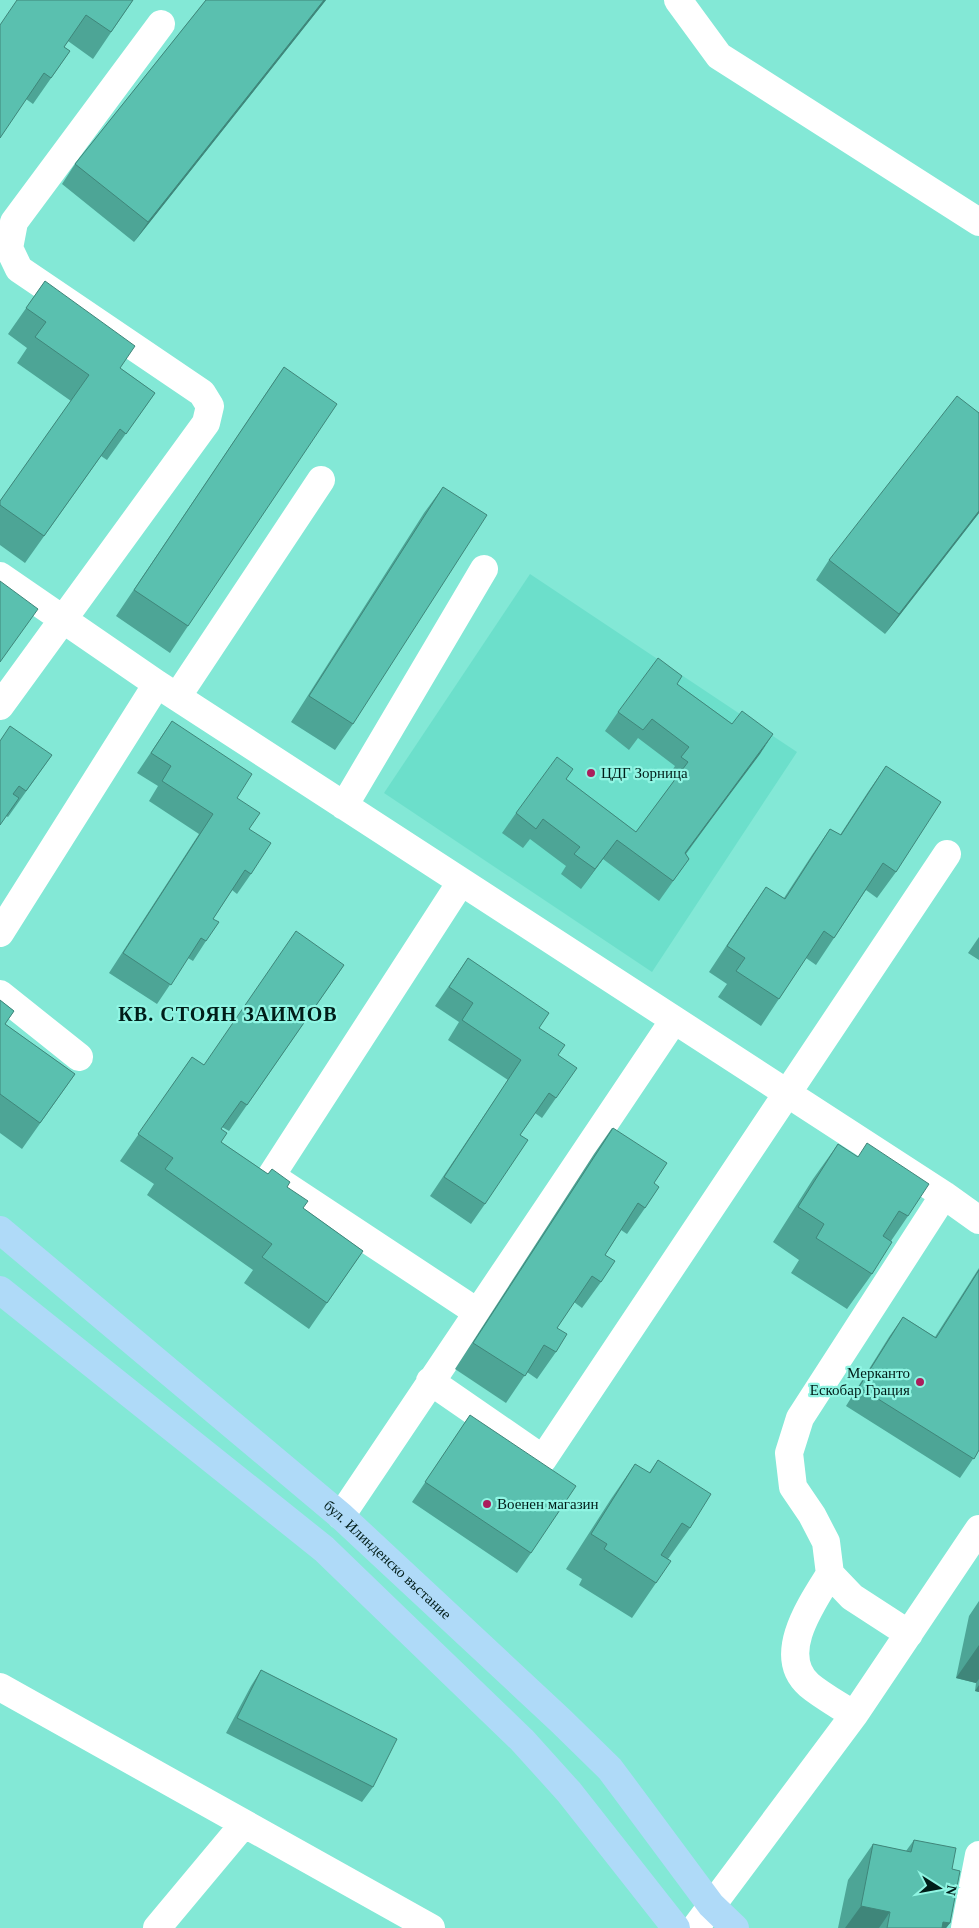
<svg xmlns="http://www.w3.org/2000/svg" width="979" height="1928" viewBox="0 0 979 1928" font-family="Georgia,serif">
	<rect width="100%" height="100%" fill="#83e8d6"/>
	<path fill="#6cdfcb" d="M530,574L797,752L652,972L384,793Z"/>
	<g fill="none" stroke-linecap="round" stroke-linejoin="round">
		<path stroke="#fff" stroke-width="28" d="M678,0L719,56L979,222
			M0,576L157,684L944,1195L979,1220
			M177,697L321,480
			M0,706L206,423L210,406L202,393L19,269L9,248L14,222L161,24
			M344,806L484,569
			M461,882L271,1176L477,1312
			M0,933L157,684
			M0,994L79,1057
			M430,1381L543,1459L947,854
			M341,1516L674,1020
			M830,1574C812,1603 775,1655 809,1685C822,1696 839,1705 854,1715
			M909,1634L852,1597L830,1574L826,1542L812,1515L793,1487L789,1453L800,1418L944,1195
			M0,1687L431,1928
			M157,1928L243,1825
			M695,1928L854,1715L979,1529
			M965,1928L979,1855"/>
		<g stroke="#afdaf8" stroke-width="28">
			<path id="s1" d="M0,1230L341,1516L561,1721L610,1769L711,1905L735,1928"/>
			<path d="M0,1290L324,1549L522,1740L569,1792L676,1928"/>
		</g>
	</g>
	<path fill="#4da596" d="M17,0H133L93,59L68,41L64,47L70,51L33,104L26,99Z
		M206,0H326L134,242L62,184L75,164Z
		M45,281L120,368L155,393L107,460L101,456L25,563L0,545V501L71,401L17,363L27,348L8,334Z
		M284,367L188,626L170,653L116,616Z
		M979,413V513L885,634L816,580L829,560Z
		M443,487L353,724L335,750L291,722L424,513Z
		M677,684L732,724L773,734L686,854L689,859L659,901L603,859L581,889L561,874L566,866L530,839L523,848L502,833L516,813L566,779L636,832L674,781L668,777L675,766L638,738L629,750L605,731L618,712Z
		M172,721L237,798L249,829L251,874L237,894L232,890L213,919L206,941L193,961L188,958L157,1004L109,973L199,834L149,801L158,786L137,773Z
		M0,741L52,755L8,817L6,816Z
		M886,766L896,872L877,898L866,890L816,965L806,958L761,1026L718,997L727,984L709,972L748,913L766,887L784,898L812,855L830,829L840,835L868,792Z
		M979,937V960L968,953Z
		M468,958L539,1028L558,1055L556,1098L542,1118L535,1113L520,1135L485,1204L471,1224L430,1196L508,1080L448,1040L459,1022L435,1006Z
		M344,965L229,1131L222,1127L221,1129V1142L268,1174L272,1169L287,1187L303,1208L363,1251L309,1329L244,1283L253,1270L147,1195L154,1184L120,1161L192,1057L204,1065Z
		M0,1000L14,1011L5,1024L75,1074L22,1149L0,1133Z
		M612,1128L654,1183L645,1208L627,1234L621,1230L605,1255L601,1282L582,1308L574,1302L557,1328L556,1352L537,1379L527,1372L506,1403L455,1369L594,1154Z
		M838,1144L908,1216L891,1241L872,1274L847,1309L791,1273L799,1260L773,1242L813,1179Z
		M979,1268V1450L960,1478L846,1406L889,1337L903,1317L935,1337Z
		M470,1415L531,1553L517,1573L412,1502Z
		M658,1460L690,1528L668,1559L656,1583L632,1618L579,1585L582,1579L566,1569L611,1499L635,1464L649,1473Z
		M979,1601V1692L975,1691L976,1683L956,1678L969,1616Z
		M261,1670L373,1787L362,1802L226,1733L251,1686Z
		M914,1840L952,1869L950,1923L946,1928H838L848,1880L873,1844L906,1851Z"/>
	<path fill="#3f867a" d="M324,0H326L134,242L148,222Z
		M979,511V513L885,634L899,614Z
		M773,734L760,754L671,873L685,853Z
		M617,840L603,859L581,889L595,869Z
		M979,1645V1679L976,1683L956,1678Z
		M979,1685V1692L975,1691Z
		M861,1906L890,1912L879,1928H845Z
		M943,1922L950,1923L946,1928H939Z"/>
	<path fill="#5ac0af" stroke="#3f867a" d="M17,0H133L111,32L86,15L64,47L70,51L51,78L44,73L0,138V25Z
		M206,0H324L148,222L75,164Z
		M45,281L135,346L120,368L155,393L126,434L120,429L44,536L0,505V501L89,375L35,337L46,322L26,308Z
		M284,367L337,404L188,626L134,590Z
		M957,396L979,413V511L899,614L829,560Z
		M443,487L487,515L353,724L309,696Z
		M0,581L38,609L0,662Z
		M658,658L682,676L677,684L732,724L742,711L773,734L685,853L689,859L673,881L617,840L595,869L574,854L580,847L543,819L536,829L516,813L557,757L573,769L566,779L636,832L688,762L681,757L689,747L652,719L643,730L618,712Z
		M172,721L252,774L237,798L260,813L249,829L271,843L251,874L245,870L213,919L219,922L206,941L201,938L171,985L123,953L213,814L162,781L171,766L151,753Z
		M10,726L52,755L26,791L19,786L13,794L19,798L0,825V741Z
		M886,766L941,802L896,872L883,863L834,938L824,931L779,999L736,971L745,958L727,946L766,887L785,899L830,829L841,835Z
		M296,931L344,965L247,1105L241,1101L221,1129L227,1133L221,1142L268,1174L272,1169L290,1182L287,1187L308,1201L303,1208L363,1251L327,1303L262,1257L272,1244L165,1169L173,1158L138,1134L192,1057L204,1065Z
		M468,958L549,1013L539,1028L565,1045L558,1055L577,1068L556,1098L549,1093L520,1135L528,1140L485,1204L444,1177L521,1060L462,1020L473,1003L449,987Z
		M0,1000L14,1011L5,1024L75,1074L40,1123L0,1094Z
		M613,1128L667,1163L654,1183L659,1187L645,1208L638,1203L605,1255L615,1261L601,1282L592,1276L557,1328L567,1334L556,1352L544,1345L525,1376L473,1343Z
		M867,1143L929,1184L908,1216L899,1211L883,1236L892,1242L872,1274L816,1238L824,1224L798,1207L838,1144L858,1157Z
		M979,1270V1450L974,1459L859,1387L903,1317L936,1338Z
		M470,1415L576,1486L531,1553L425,1482Z
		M658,1460L711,1494L690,1528L682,1523L661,1555L671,1561L656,1583L604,1549L607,1544L591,1534L635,1464L650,1473Z
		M261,1670L397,1739L373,1787L237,1718Z
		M914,1840L956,1848L952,1869L960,1871L950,1923L943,1922L942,1928H887L890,1912L861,1906L873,1844L911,1852Z"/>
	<g fill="#ab1e5c" stroke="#90f5e3" stroke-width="2">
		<circle cx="591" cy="773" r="5"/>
		<circle cx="920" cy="1382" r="5"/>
		<circle cx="487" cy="1504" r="5"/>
	</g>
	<g text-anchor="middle" stroke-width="4.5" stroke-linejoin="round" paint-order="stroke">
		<g font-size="15" fill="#001d19" stroke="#90f5e3" text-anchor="start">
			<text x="601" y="778">ЦДГ Зорница</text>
			<text x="910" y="1378" text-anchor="end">Мерканто<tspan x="910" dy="17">Ескобар Грация</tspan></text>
			<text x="497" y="1509">Военен магазин</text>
		</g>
		<g font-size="15" fill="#001d19" stroke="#90f5e3">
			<text dy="5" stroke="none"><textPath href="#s1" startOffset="509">бул. Илинденско въстание</textPath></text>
		</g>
		<g font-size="20" font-weight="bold" letter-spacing="1" fill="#001d19" stroke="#90f5e3">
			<text x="228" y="1021">КВ. СТОЯН ЗАИМОВ</text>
		</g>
	</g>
	<g transform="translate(939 1888) rotate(101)" stroke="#90f5e3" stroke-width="4" paint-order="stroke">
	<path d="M0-4L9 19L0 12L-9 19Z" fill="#001d19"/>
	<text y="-8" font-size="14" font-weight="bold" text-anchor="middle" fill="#001d19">N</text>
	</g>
</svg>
